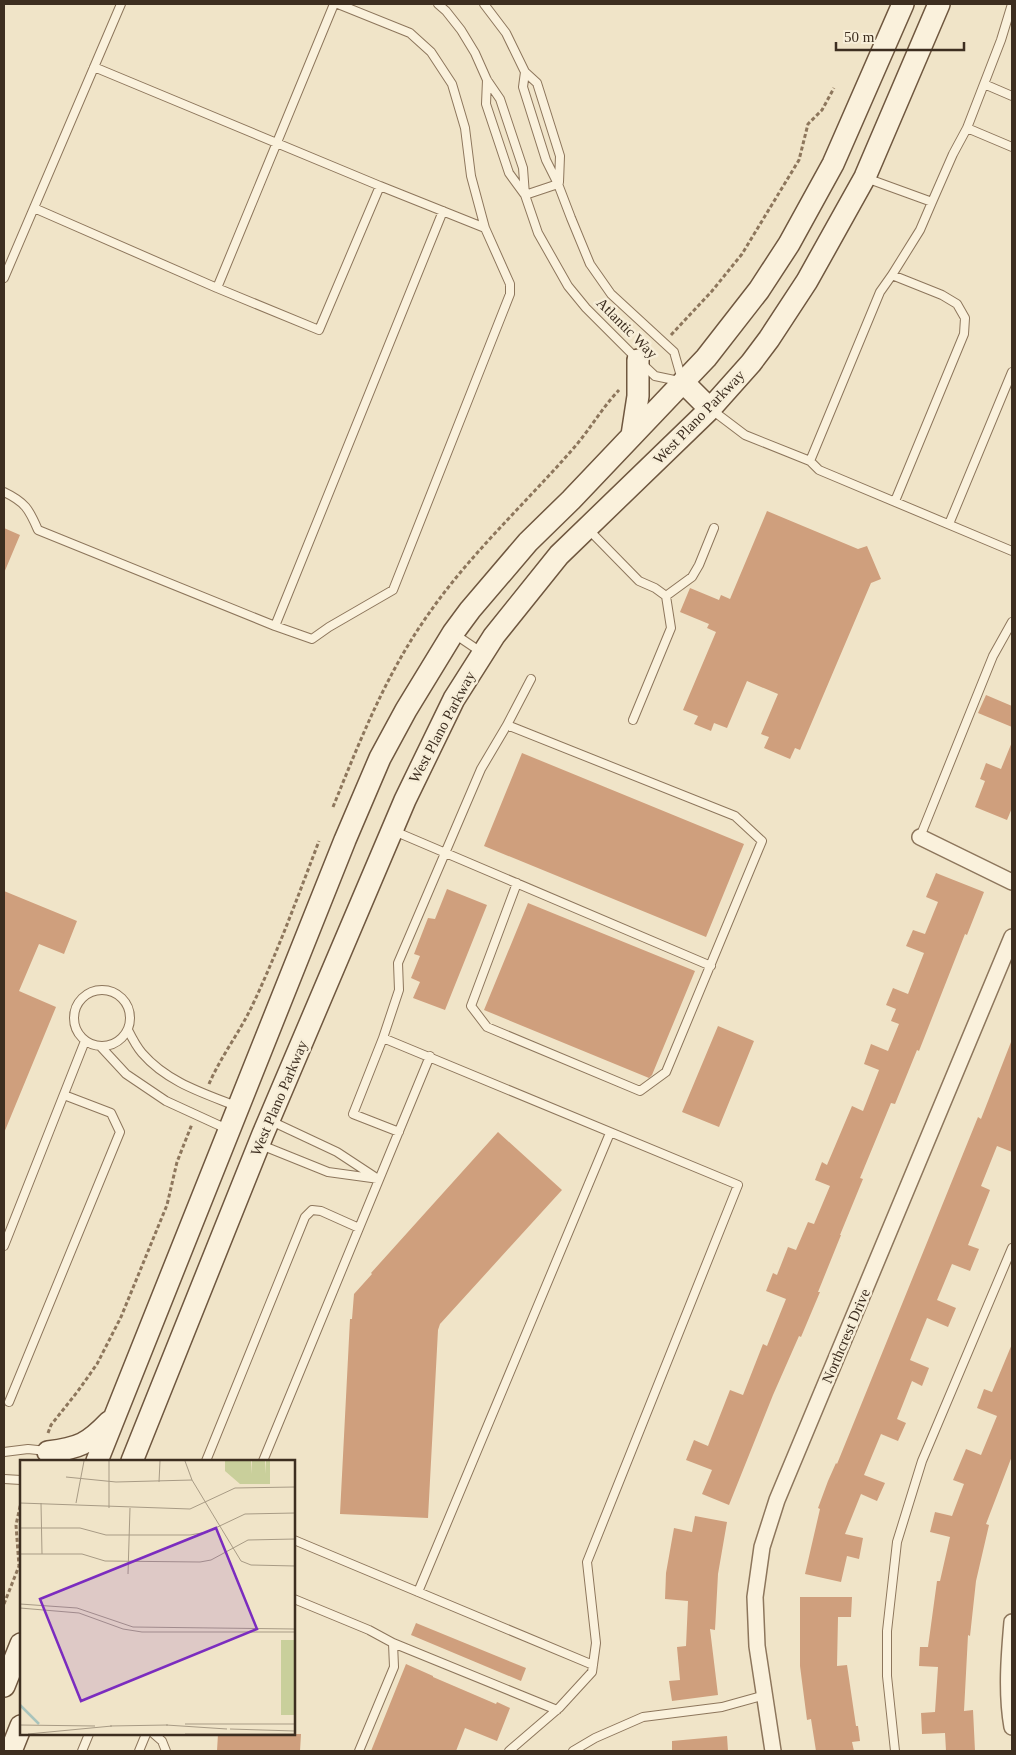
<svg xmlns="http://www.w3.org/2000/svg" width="1016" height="1755" viewBox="0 0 1016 1755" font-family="'Times New Roman',serif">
	<rect width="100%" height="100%" fill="#f0e4c8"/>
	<path fill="#cf9f7d" d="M767,511L858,549L867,546L881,579L871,583L800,750L795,748L790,759L764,748L769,737L761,734L778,694L747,681L727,728L714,723L711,731L694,724L698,716L683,710L716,632L707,628L709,624L680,612L690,588L719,600L721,595L730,599Z
		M4,528L20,535L4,573Z
		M986,695L1012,706V727L978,713Z
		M1012,742V808L1007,820L975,807L985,781L980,779L986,763L1001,769Z
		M522,753L744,844L706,937L484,846Z
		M936,873L984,892L967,935L965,934L919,1051L917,1050L895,1104L891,1103L860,1178L863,1179L840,1235H841L818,1292H820L801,1337L799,1336L773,1395L729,1505L702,1494L712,1470L686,1460L694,1440L708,1446L730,1390L743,1395L763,1344L767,1346L786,1299L766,1291L773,1273L777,1275L788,1247L796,1250L808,1222L814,1224L830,1186L815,1180L822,1162L827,1165L852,1106L863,1111L879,1070L864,1064L871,1044L888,1051L899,1024L891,1021L896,1009L886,1005L893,988L908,994L924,953L906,946L913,930L925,934L938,902L926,897Z
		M447,889L487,905L445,1010L413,998L420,982L411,978L420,956L414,954L428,918L435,919Z
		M4,891L77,921L64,954L39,944L19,991L56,1007L4,1133Z
		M528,903L695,971L652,1075L649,1078L484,1010Z
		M718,1026L754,1041L719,1127L682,1112Z
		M1011,1042L1012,1152L997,1146L981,1186L990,1190L968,1245L979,1249L970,1271L952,1264L937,1300L956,1308L948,1327L927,1318L910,1360L929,1368L922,1386L912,1381L897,1419L906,1423L898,1441L881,1434L864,1475L885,1483L877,1501L861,1494L845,1534L863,1538L859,1559L847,1556L841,1582L805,1574L820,1509L818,1508L828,1481L836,1463L837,1464L978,1117L981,1119Z
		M498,1132L562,1190L440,1324L438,1330L428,1518L340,1514L350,1319H352L354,1294L372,1274L371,1273Z
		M1012,1344V1456L986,1524L989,1525L976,1581L970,1636L968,1635L964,1711L973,1710L975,1751H946L945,1733L922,1734L921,1713L935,1712L938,1667L919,1666L920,1647H928L937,1581H940L950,1537L930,1532L935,1512L952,1516L964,1484L953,1480L966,1449L981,1455L997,1416L977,1408L984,1389L992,1392Z
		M695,1516L727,1522L718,1574L715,1630L710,1629L718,1695L672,1701L669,1681L680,1680L677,1647L686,1646L688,1601L665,1599L666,1573L674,1528L692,1532Z
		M800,1597H852L851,1617H838L837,1666L847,1665L856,1726H858L860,1741L852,1742L854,1751H816L811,1719L807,1720L800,1666Z
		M416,1623L526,1668L521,1681L411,1635Z
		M406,1664L433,1676V1677L496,1704L497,1702L510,1708L497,1741L465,1728L456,1751H371Z
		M218,1734H301L300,1751H217Z
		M727,1736L728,1751H672V1741Z"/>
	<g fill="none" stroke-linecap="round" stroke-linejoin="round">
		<g stroke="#8d765c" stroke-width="10">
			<path id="service" d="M334,4L217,288L319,330L380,186L485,228L510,284V294L393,590L329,627L312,639L275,626L443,211
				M338,4L410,33L431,52L452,84L465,128L471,176L485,228
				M438,4L446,11L461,30L475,53L487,80L500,99L523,168L525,195L538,233L568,286L586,308L638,360L655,376L679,381
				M484,4L506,33L525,72L537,83L560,156L559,182
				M1012,4L1001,40L984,84L1012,96
				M94,67L380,186
				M525,72L523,87L546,160L558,184L571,218L590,264L611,294L674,352L682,380
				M487,80L486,104L509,173L525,195
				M967,128L984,84
				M866,178L932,202L953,154L967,128L1012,147
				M525,195L558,184
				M34,208L217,288
				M892,275L920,230L932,202
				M4,278L121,4
				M712,410L745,435L810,461L819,470L1012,551
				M810,461L880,292L892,275L942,295L957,304L965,318L964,334L895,501
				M4,492C25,502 29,509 38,530L275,626
				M949,524L1012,372
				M588,529L639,581L655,588L666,596L671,628L633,720
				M666,596L692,577L699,565L714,528
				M453,633L481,652
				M507,725L481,769L398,963L399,990L383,1038L738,1185L587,1562L596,1643L592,1672L559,1708L509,1751
				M394,831L711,966
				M920,837L993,656L1012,622
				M517,883L471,1006L487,1027L640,1091L666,1072L762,841L735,816L507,725L531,679
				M74 1018a28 28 0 1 1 56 0a28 28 0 1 1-56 0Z
				M128,1030C132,1038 136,1046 142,1053C167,1082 203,1093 236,1106
				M383,1038L353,1114L399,1132
				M101,1047L126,1074L166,1101L227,1129
				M271,1121L337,1152L375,1177
				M261,1145L328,1172L379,1179
				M4,1246L85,1041
				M9,1402L120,1132L111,1113L64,1095
				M4,1452L28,1449L47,1451
				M206,1461L305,1217L312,1210L321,1211L359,1228
				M263,1461L430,1056
				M4,1479L21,1480
				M294,1540L593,1665
				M418,1592L610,1133
				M294,1599L369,1630L393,1643L394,1667L359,1751
				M393,1643L557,1710
				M154,1734L162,1741L166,1751
				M82,1751L89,1734
				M139,1751L146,1734
				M573,1751L595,1738L643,1717L722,1707L765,1695
				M895,1751L887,1676V1631L897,1542L922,1461L1012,1248"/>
		</g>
		<g stroke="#8d765c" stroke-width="18">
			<path id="minor" d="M920,837L1012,882
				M1012,1622C1009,1656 1006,1693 1012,1727
				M773,1751L757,1646L755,1597L762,1547L777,1500L1012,937"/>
		</g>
		<g stroke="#6f573f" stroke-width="24">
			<path id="secondary" d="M683,382L710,409
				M632,435L638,396V360
				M48,1452C79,1448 88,1444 109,1422
				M97,1461L345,840L380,758L406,710L453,633L470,610L528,542L571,500L706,358L759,290L789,244L833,164L903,4
				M132,1461L263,1134L405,800L454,699L494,636L559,555L710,409L751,363L769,339L807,281L865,177L939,4
				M4,1686L21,1644
				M11,1751L21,1726"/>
		</g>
		<path stroke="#8d765c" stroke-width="3" stroke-dasharray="4 2.5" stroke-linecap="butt" d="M671,335L712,291L742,254L799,160L808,124L822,110L834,88
			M333,807C359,743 384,679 423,622C465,559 522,507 572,450C589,431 601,409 619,390
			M209,1084C221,1056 240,1032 253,1004C278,951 298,896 319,841
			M48,1433L51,1425L78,1391L97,1364L121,1317L167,1205L177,1162L192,1124
			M4,1604L19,1566L16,1525L21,1502"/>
		<use href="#service" stroke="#faf1dc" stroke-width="8"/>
		<use href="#minor" stroke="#faf1dc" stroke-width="15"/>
		<use href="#secondary" stroke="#faf1dc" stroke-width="21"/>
	</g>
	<g text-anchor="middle" stroke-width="5" stroke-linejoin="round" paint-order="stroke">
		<g font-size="15" fill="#3d2e20" stroke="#f7eed8">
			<text transform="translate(627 328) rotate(45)" y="5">Atlantic Way</text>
			<text transform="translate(699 417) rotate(-46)" y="5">West Plano Parkway</text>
			<text transform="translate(442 727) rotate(-62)" y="5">West Plano Parkway</text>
			<text transform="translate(279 1098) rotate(-67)" y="5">West Plano Parkway</text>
			<text transform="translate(846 1336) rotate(-67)" y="5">Northcrest Drive</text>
		</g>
	</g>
	<g transform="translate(20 1460)">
		<rect width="275" height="275" fill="#f0e4c8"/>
		<path d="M205,1H231L232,14V1H245V14L246,1H250V24H220L205,11ZM261,180H275V255H261Z" fill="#c9cf9b"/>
		<path fill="none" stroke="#a9c4bc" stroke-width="2.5" d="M0,245L19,264"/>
		<path fill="none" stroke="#a89b85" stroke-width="1" d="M89,1V48M165,1L172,20L221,101L231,105L275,106M46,17L96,22L172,20M139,22L140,1M0,43L170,49L215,28L275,27M21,43L22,94M56,43L64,1M0,68H60L86,75H170L187,72L225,54L275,53M0,94H62L85,101L180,102L191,100L228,80L275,79M108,114L110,48M0,144L57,148L113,167L275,169M0,148L59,153L103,169L122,172H275M165,264H275M0,265L75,266M146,265L207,269M90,266L148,265M210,269L275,271M8,274L92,266M165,274H275"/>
		<path fill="#7b2cbf" fill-opacity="0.15" stroke="#7b2cbf" stroke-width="2.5" d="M196,68L237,169L61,241L20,139Z"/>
		<rect width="275" height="275" fill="none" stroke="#3d2e20" stroke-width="2.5"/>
	</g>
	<rect width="1016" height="1755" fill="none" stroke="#3d2e20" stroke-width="10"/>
	<path d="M836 42v8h128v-8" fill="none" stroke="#3d2e20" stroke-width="2.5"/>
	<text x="844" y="42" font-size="15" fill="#3d2e20" stroke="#f7eed8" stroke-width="4" paint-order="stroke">50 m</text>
</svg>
